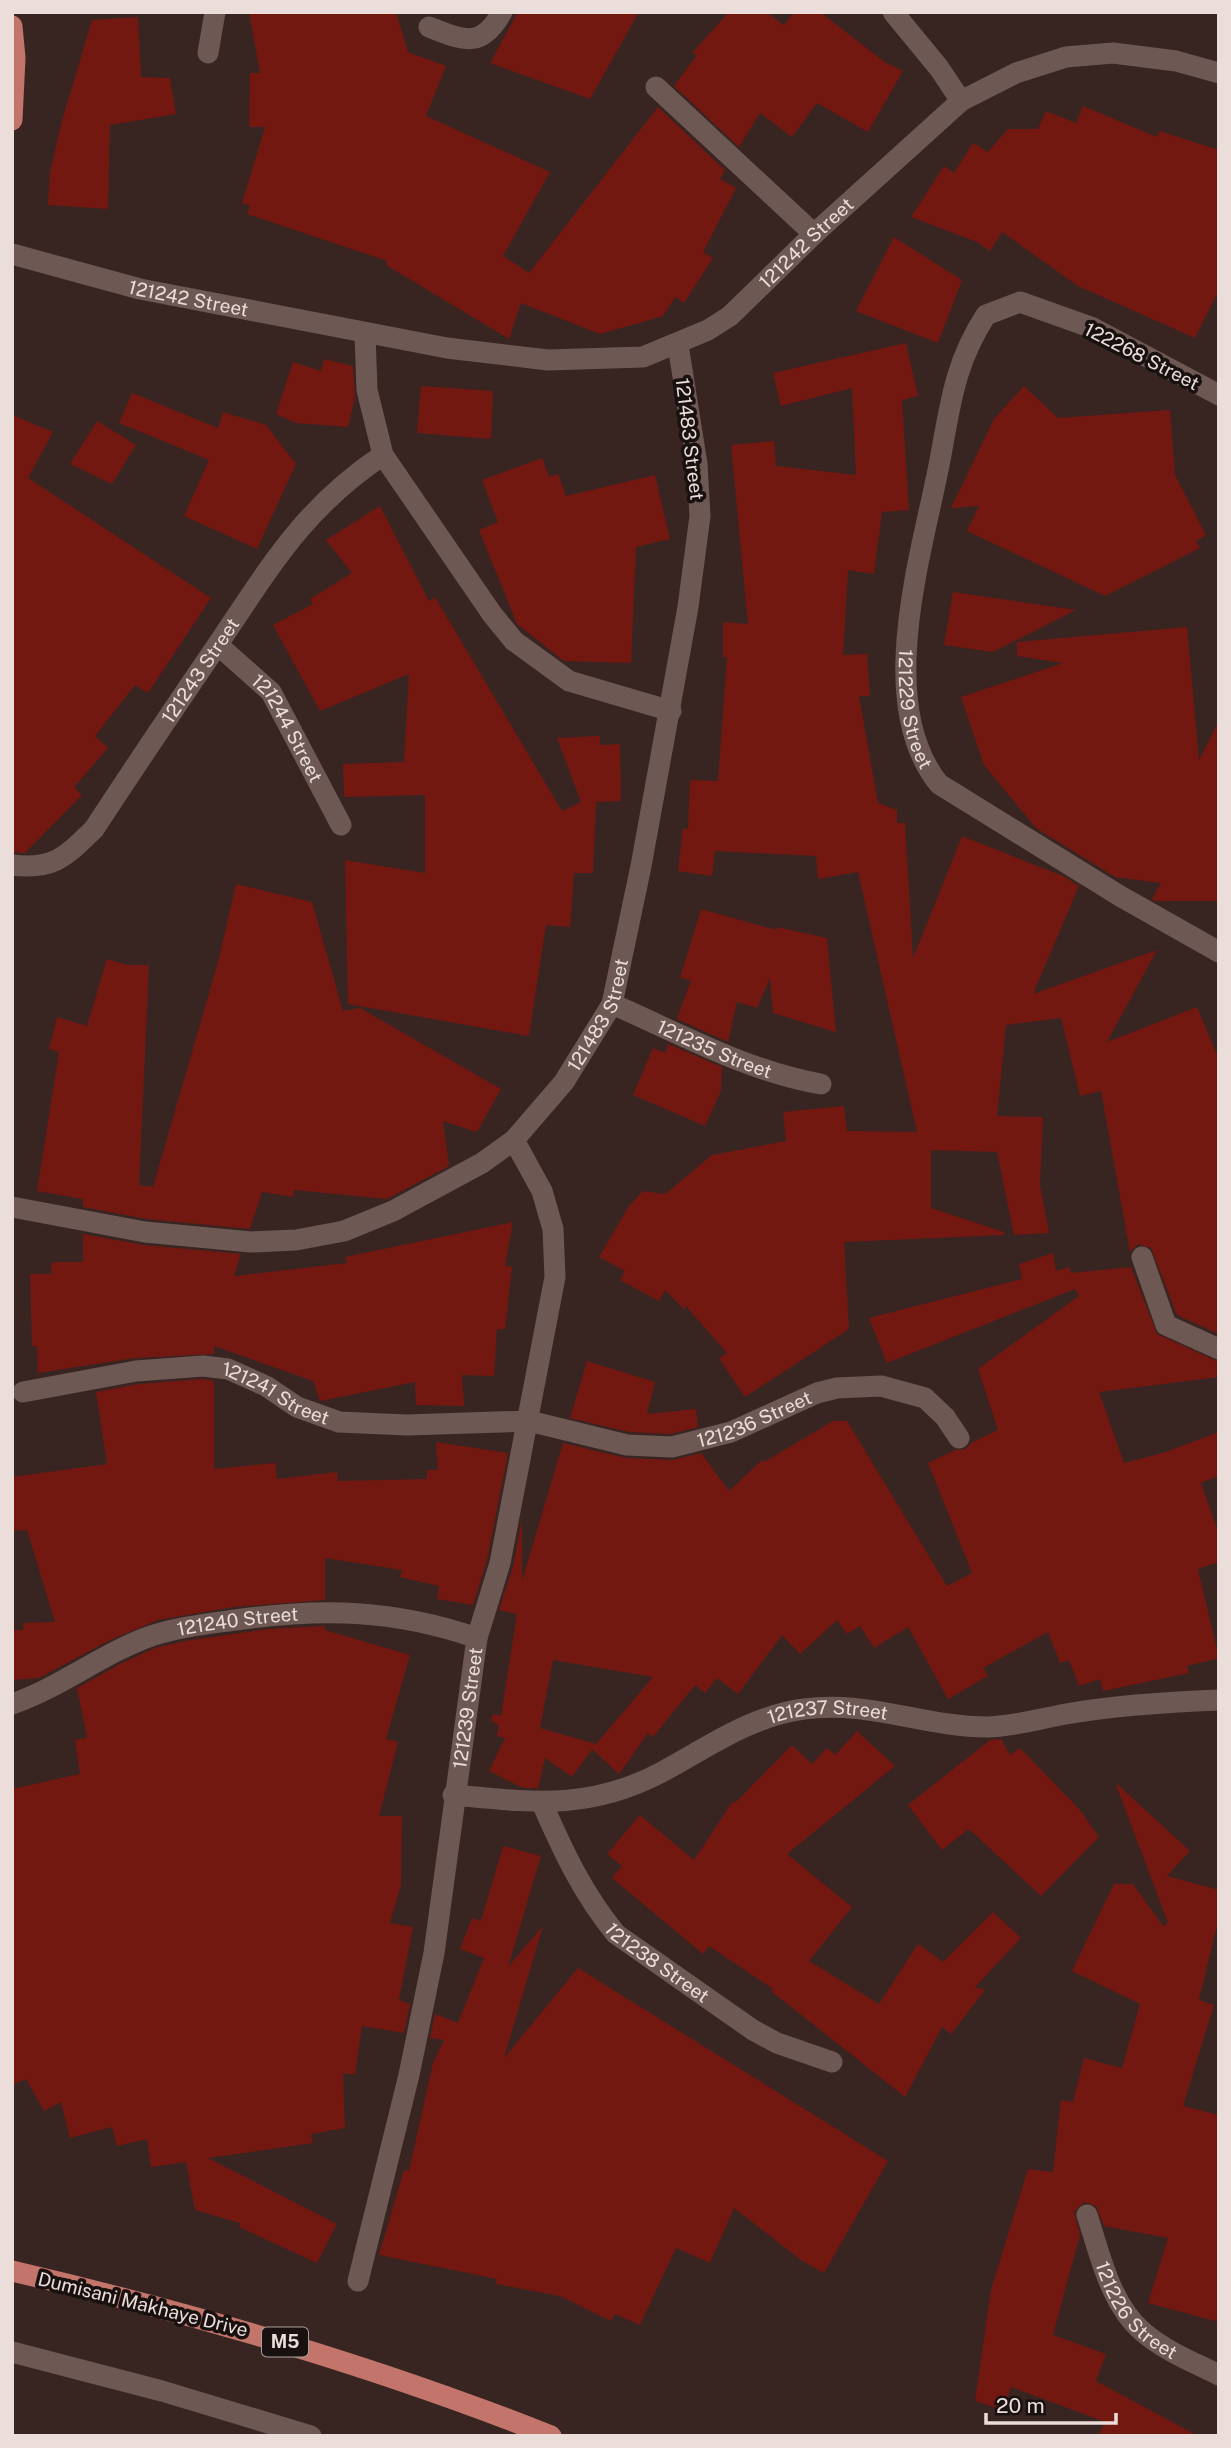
<svg xmlns="http://www.w3.org/2000/svg" width="1231" height="2448" viewBox="0 0 1231 2448" font-family="'Public Sans',sans-serif">
	<rect width="100%" height="100%" fill="#382522"/>
	<path fill="#731711" d="M249,12H396L408,52L446,66L426,116L550,172L503,256L529,273L658,107L725,170L720,179L736,188L703,252L713,258L684,303L675,297L663,316L600,334L521,303L509,339L386,265L387,261L247,214L250,206L242,203L265,127H249L250,73H260Z
		M518,12H639L590,99L490,63Z
		M729,12H766L784,25L794,12H820L886,63L903,71L868,132L817,103L792,137L760,113L739,147L674,86L697,55L692,53Z
		M138,17L141,77L170,78L176,114L110,125L108,209L48,205L50,173L61,124L92,20Z
		M1083,106L1157,137L1159,131L1219,150V290L1195,338L1078,286L1002,232L990,251L977,242L911,217L944,166L954,173L973,143L988,152L1008,129H1038L1046,111L1076,123Z
		M894,237L962,280L938,343L856,311Z
		M906,343L918,396L902,400L909,510L882,512L874,574L848,570L843,655L867,654L870,696H859L878,803L897,810V823H905L913,958L962,836L1063,876L1079,886L1033,994L1157,950L1107,1042L1197,1007L1219,1059V1334L1177,1315L1151,1248L1138,1244L1130,1252L1101,1091L1080,1096L1061,1018L1006,1025L997,1116L1043,1117L1040,1185L1049,1233L1014,1235L997,1152L931,1150V1208L1004,1232V1235L844,1242L849,1329L745,1397L719,1358L727,1353L685,1305V1310L665,1290L659,1301L620,1280L625,1271L599,1257L629,1206L643,1191L665,1194L712,1155L786,1141L783,1112L844,1106L847,1131L917,1132L858,872L818,879L816,856L715,851L712,876L678,871L683,828L688,829L690,780L718,781L727,657H723V622L748,624L731,445L774,441L776,466L856,475L852,388L781,406L773,373Z
		M324,359L353,366L355,397L348,427L296,423L276,414L293,362L321,371Z
		M421,386L493,391L491,439L417,433Z
		M1024,386L1058,418L1170,410L1175,475L1206,535L1196,541L1200,548L1105,596L967,531L979,506L951,508L994,419Z
		M132,393L218,428L223,412L266,425L296,464L257,549L184,516L209,460L119,423Z
		M12,415L53,432L28,478L211,598L148,693L135,685L95,736L108,748L74,787L82,795L25,853L12,852Z
		M97,421L136,445L112,484L70,464Z
		M542,458L549,477L558,474L566,496L655,475L670,539L636,547L631,663L564,661L517,624L479,530L498,522L482,480Z
		M380,506L429,601L435,597L562,811L581,802L557,738L600,736V745L620,744L621,801L596,802L593,873H574L570,927L546,925L529,1036L348,1004L345,860L425,873V795L344,797L343,764L404,762L409,674L320,711L273,625L313,604L310,599L352,573L326,540Z
		M953,592L1076,610L993,652L944,645Z
		M1187,627L1199,760L1219,721V901H1155L1152,899L1161,883L1115,877L1036,828L984,765L961,697L1063,663L1017,656V642Z
		M236,884L312,902L343,1011L360,1008L501,1089L477,1132L443,1121L449,1166L387,1199L294,1190L293,1197L262,1192L250,1229L147,1219L83,1207V1199L37,1191L59,1052L49,1049L57,1017L87,1026L107,959L127,965H149L139,1185L153,1187L218,962Z
		M701,909L776,930L777,927L827,938L836,1032L773,1013L770,978L757,1008L737,1002L728,1042L677,1019L691,980L680,978Z
		M668,1044L722,1067L721,1091L705,1126L633,1095L653,1048L665,1053Z
		M513,1222L505,1266L512,1267L505,1329H497L494,1376L462,1375L464,1406L416,1405L415,1382L320,1401L313,1381L214,1346V1354L135,1358L38,1373L37,1346H32L30,1274H51L52,1262H83V1234L144,1245L241,1254L234,1276L347,1263L345,1257Z
		M1053,1253L1056,1271L1069,1267L1071,1273L1131,1267L1157,1334L1219,1362V1377L1099,1392L1124,1463L1166,1452L1219,1432V1476L1201,1483L1219,1534V1562L1198,1569L1219,1658L1187,1666L1189,1673L1103,1691L1100,1679L1079,1686L1069,1660L1060,1663L1048,1632L983,1668L988,1676L948,1699L908,1627L874,1648L860,1626L847,1634L837,1620L800,1654L782,1635L738,1694L717,1678L705,1693L695,1685L653,1737L648,1733L619,1774L592,1749L653,1677L553,1660L540,1728L596,1744L572,1777L545,1758L538,1788H523L489,1771L505,1738L497,1736L499,1726L491,1720L493,1714L501,1716L517,1614L499,1610L513,1567L522,1519V1581L563,1443L626,1458L672,1460L701,1453L729,1491L762,1460L764,1462L833,1421H847L947,1586L972,1573L928,1463L955,1450L966,1449L971,1443L998,1430L978,1369L1079,1296L1075,1289L887,1363L869,1318L1022,1279L1019,1264Z
		M587,1361L655,1382L647,1414L696,1409L698,1427L671,1434L629,1432L570,1418Z
		M203,1379L214,1381V1469L275,1463L277,1479L337,1472L338,1481L427,1479V1470H438L436,1442L508,1453L487,1560L473,1605L437,1599L439,1586L400,1577L402,1570L325,1558V1600L233,1607L158,1620L110,1640L39,1678L12,1680V1630H23V1623L55,1622L27,1530L12,1531V1477L107,1464L96,1392L138,1384Z
		M325,1626V1630L410,1655L386,1739L398,1742L379,1816H402L401,1885L390,1923L413,1927L399,2000L410,2004L404,2033L362,2026L355,2075L343,2073L345,2128L311,2134L313,2143L208,2158L337,2224L317,2263L239,2227L240,2223L195,2210L186,2162L151,2167L147,2139L117,2146L112,2127L70,2138L61,2102L44,2111L26,2079L12,2085V1789L80,1774L75,1740L87,1738L77,1688L122,1663L155,1648L185,1641L268,1629Z
		M857,1731L895,1766L787,1854L852,1907L809,1961L879,2004L918,1944L943,1962L993,1912L1021,1938L975,1987L985,1990L951,2034L942,2027L905,2097L771,1991L773,1989L709,1946L703,1954L612,1878L622,1866L607,1854L640,1815L694,1860L733,1801L735,1803L792,1745L812,1764L827,1748L835,1755Z
		M1001,1739L1010,1755L1020,1748L1080,1810L1099,1837L1041,1896L969,1829L942,1850L908,1805L990,1740Z
		M1115,1782L1190,1851L1167,1876L1219,1890V1917L1199,2000L1214,2005L1183,2106L1219,2115V2322L1148,2303L1168,2238L1104,2226L1096,2206L1084,2202L1074,2212L1080,2235L1053,2335L1106,2354L1096,2381L1198,2436H1098L1105,2422L1011,2387L1004,2410L975,2401L991,2290L1028,2169L1053,2172L1061,2100L1073,2102L1084,2058L1122,2068L1140,2004L1072,1971L1114,1884H1133L1163,1926L1168,1923Z
		M503,1846L541,1856L508,1967L543,1926L504,2058L578,1968L888,2161L824,2273L801,2260L734,2208L710,2263L676,2248L640,2325L615,2314L611,2321L560,2296L496,2284L497,2279L379,2255L404,2170L409,2171L433,2063L444,2040L430,2038L435,2014L458,2023L484,1958L460,1949L472,1918L481,1921Z"/>
	<g fill="none" stroke-linecap="round" stroke-linejoin="round">
		<g stroke="#6e5854" stroke-width="21">
			<path d="M893,12L939,68L961,101"/>
			<path d="M429,27C463,40 481,50 502,12"/>
			<path d="M208,53L215,12"/>
			<path d="M656,87L814,234"/>
			<path id="s1" d="M12,254L140,289L447,348L548,360L643,357L708,330L730,316L814,234L961,101L1016,73L1066,57L1113,53L1176,61L1219,73"/>
			<path d="M365,334L367,390L383,455L492,614L514,641L569,681L671,711"/>
			<path id="s2" d="M1219,395L1093,328L1020,302L986,315C952,367 950,411 938,470C920,560 875,705 939,784L1120,896L1219,952"/>
			<path id="s3" d="M218,645L271,692L341,825"/>
			<path id="s4" d="M12,865C54,870 65,857 94,829C134,768 175,707 216,647C269,569 302,509 383,455"/>
			<path id="s5" d="M612,1004C679,1033 749,1072 821,1084"/>
			<path id="s6" d="M12,1207L145,1232L251,1242L296,1240L344,1231L393,1211L482,1163L514,1140L564,1082L612,1004L641,866L688,607L700,516L697,464L678,345"/>
			<path d="M1142,1257L1166,1325L1219,1349"/>
			<path id="s7" d="M23,1392L136,1371L203,1366L228,1369L266,1386L297,1407L339,1422L407,1425L529,1421L627,1445L672,1447L731,1432L817,1393L837,1388L881,1386L925,1398L945,1417L959,1438"/>
			<path id="s8" d="M12,1704C61,1687 103,1653 151,1636C179,1627 207,1624 235,1620C322,1608 393,1609 477,1638"/>
			<path id="s9" d="M453,1795C530,1802 587,1811 660,1773C707,1748 750,1716 804,1709C867,1700 925,1727 988,1727C1015,1726 1039,1719 1066,1714C1117,1705 1167,1702 1219,1700"/>
			<path id="s10" d="M542,1803C563,1851 583,1894 616,1934L753,2030L777,2043L832,2062"/>
			<path id="s11" d="M1087,2215C1100,2254 1110,2304 1143,2332C1165,2351 1193,2362 1219,2375"/>
			<path id="s12" d="M358,2281L409,2075L434,1953L477,1638L500,1563L555,1277L553,1229L542,1191L514,1140"/>
			<path d="M12,2352L162,2391L311,2436"/>
		</g>
		<path stroke="#c4756b" stroke-width="21" d="M12,26L15,58L12,120
			M12,2271C197,2314 375,2366 551,2436"/>
	</g>
	<g text-anchor="middle" stroke-width="7" stroke-linejoin="round" paint-order="stroke">
		<rect fill="#191110" stroke="#aba09d" stroke-width="2" x="262" y="2327.5" width="46" height="29" rx="5"/>
		<g font-size="18" font-weight="bold" fill="#eaddda">
			<text x="285" y="2348">M5</text>
		</g>
		<g font-size="19" fill="#eaddda" stroke="#191110">
			<text dy="7" stroke="none"><textPath href="#s1" startOffset="844">121242 Street</textPath></text>
			<text dy="7" stroke="none"><textPath href="#s1" startOffset="182">121242 Street</textPath></text>
			<text transform="translate(1142 356) rotate(27)" y="7">122268 Street</text>
			<text transform="translate(690 439) rotate(83)" y="7">121483 Street</text>
			<text dy="7" stroke="none"><textPath href="#s4" startOffset="285">121243 Street</textPath></text>
			<text dy="7" stroke="none"><textPath href="#s2" startOffset="663">121229 Street</textPath></text>
			<text dy="7" stroke="none"><textPath href="#s3" startOffset="110">121244 Street</textPath></text>
			<text dy="7" stroke="none"><textPath href="#s6" startOffset="682">121483 Street</textPath></text>
			<text dy="7" stroke="none"><textPath href="#s5" startOffset="112">121235 Street</textPath></text>
			<text dy="7" stroke="none"><textPath href="#s7" startOffset="261">121241 Street</textPath></text>
			<text dy="7" stroke="none"><textPath href="#s7" startOffset="754">121236 Street</textPath></text>
			<text dy="7" stroke="none"><textPath href="#s8" startOffset="243">121240 Street</textPath></text>
			<text dy="7" stroke="none"><textPath href="#s12" startOffset="584">121239 Street</textPath></text>
			<text dy="7" stroke="none"><textPath href="#s9" startOffset="394">121237 Street</textPath></text>
			<text dy="7" stroke="none"><textPath href="#s10" startOffset="201">121238 Street</textPath></text>
			<text transform="translate(143 2304) rotate(14)" y="7">Dumisani Makhaye Drive</text>
			<text dy="7" stroke="none"><textPath href="#s11" startOffset="110">121226 Street</textPath></text>
		</g>
	</g>
	<rect width="1231" height="2448" fill="none" stroke="#eaddda" stroke-width="28"/>
	<path d="M986 2413v10h130v-10" fill="none" stroke="#eaddda" stroke-width="3.5"/>
	<text x="996" y="2413" font-size="21" fill="#eaddda" stroke="#191110" stroke-width="5" paint-order="stroke">20 m</text>
</svg>
